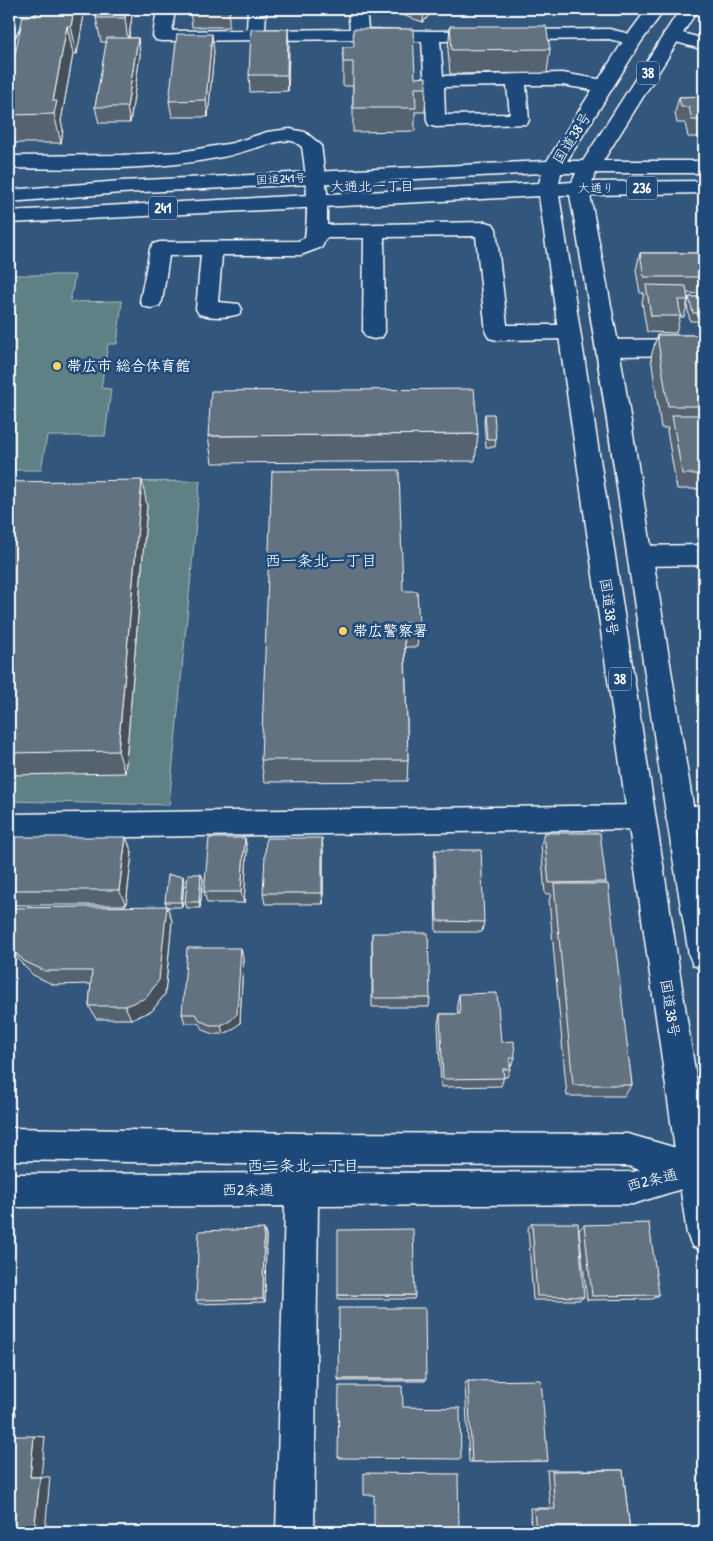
<svg xmlns="http://www.w3.org/2000/svg" width="713" height="1541" viewBox="0 0 713 1541" font-family="'Patrick Hand','Klee One',sans-serif">
	<rect width="100%" height="100%" fill="#33567c"/>
	<filter id="ink" filterUnits="userSpaceOnUse"><feTurbulence type="fractalNoise" baseFrequency=".02" numOctaves="2"/><feDisplacementMap in="SourceGraphic" scale="10" xChannelSelector="R" yChannelSelector="G"/><feConvolveMatrix kernelMatrix="1 2 1 2 8 2 1 2 1" color-interpolation-filters="sRGB"/></filter>
	<g filter="url(#ink)">
		<path fill="#5f8084" stroke="#afc0c2" d="M9,275H75L70,302L122,301L117,344H108L101,388L111,389L105,436H47L41,470H9Z
			M200,481L169,805L9,801V483Z"/>
		<g fill="none" stroke-linecap="round" stroke-linejoin="round">
			<g stroke="#fff" stroke-width="3">
				<path id="minor" d="M157,9H175L172,31L247,30L248,9H266L265,30L350,29L348,9H366L368,29L431,31L609,29L639,36L642,40L639,44L633,45L609,39L440,41L443,76L562,73L604,80L611,82L613,86L611,90L604,92L562,85H526L529,120L527,124L436,127L429,125L427,121L422,41L360,39L162,41L156,40L153,36ZM507,86L510,114L445,115L444,87Z
					M30,22L36,23L39,27L18,71L15,75L9,76V53L21,27L24,23Z
					M672,30L704,39V50L666,39L663,35L666,31Z
					M290,129L305,132L321,145L327,193V225L486,222L493,224L496,229L507,325H569L577,327L580,332L577,337L569,339L497,340L489,338L486,333L476,236L384,237L385,332L382,337L374,339L366,337L363,332L364,238H326L322,247L301,255H222L218,302L239,304L242,309L239,314C226,318 212,318 199,314L196,309L201,255L169,256L162,301L159,306L151,308L143,306L140,301L150,249L153,244L160,242L298,241L305,238C309,208 307,178 302,147C299,145 296,142 292,141C283,137 237,155 222,157C152,171 80,169 9,168V156L122,155L180,152L233,143L267,132Z
					M704,339V355L608,356L600,353L597,348L600,343L608,340Z
					M704,545V565L639,566L630,563L627,556L630,549L639,546Z
					M641,805L651,808L655,817L651,826L641,829L9,839V814Z
					M680,806H704V830H680L670,827L666,818L670,809Z
					M9,1128L306,1133L628,1134L704,1156V1182L633,1204L318,1206L314,1532H276L285,1206L9,1207V1174L633,1172L640,1170L628,1166L306,1165L9,1160Z"/>
			</g>
			<g stroke="#fff" stroke-width="3">
				<path id="highway" d="M647,9H665L641,42L567,161H583L680,9H698L603,161H704V173H596L592,182L704,181V193L590,195L619,348L704,874V969L693,965L689,955C646,702 615,448 570,195H559L704,1129V1251L692,1246L687,1234L539,196L9,223V211L539,183L542,173L121,193L9,202V190L121,181L547,161L624,40ZM561,173H576L572,182L559,183Z"/>
			</g>
			<use href="#minor" fill="#1f4a7a" fill-rule="evenodd"/>
			<use href="#highway" fill="#1f4a7a" fill-rule="evenodd"/>
		</g>
		<path fill="#54626f" stroke="#fff" d="M37,9H85L77,54H73L61,121L63,130L61,143H15L14,139H9V83L36,16Z
			M98,9H133L129,38H138L140,55L130,123H99L95,107L107,42H101L96,18Z
			M190,9H230V13H229V27H192Z
			M396,9H435L423,22L396,13Z
			M450,26L550,49L547,73L450,74L448,50Z
			M289,45L288,91L250,92L249,75Z
			M343,47L415,78L426,88L425,112H415V131L353,132V86H343Z
			M214,51L208,117H172L169,101Z
			M704,96V137H688L685,123H677L675,113L679,97Z
			M640,253H704V294L687,293L688,300L684,317H680L676,333L647,332L642,302L644,293H640L636,270Z
			M689,297H704V321H690L687,306Z
			M657,335H704V489H677L667,431L668,428H661L651,357Z
			M485,414L496,439L495,447H486L484,422Z
			M478,434L475,461L212,463L208,436Z
			M9,482L147,506L125,773L9,775Z
			M403,591L419,623L417,647H405L408,760L407,781L264,782L261,760Z
			M544,833L606,882L605,884L632,1085L624,1096H567L549,900L551,894H545L541,845Z
			M126,837L132,853L126,905H13L9,899V856Z
			M245,838L247,850L244,903H207L204,892Z
			M323,849V904H265L263,893Z
			M435,850L484,922L482,932H436L434,861Z
			M201,874L203,879L200,908H187L185,902Z
			M183,876L184,882L182,907H167L172,921L165,994L152,1011L131,1019H96L89,1006L91,984L54,985L33,975L21,963L9,944L167,906L165,902Z
			M372,933L430,998L429,1007H372Z
			M243,958L240,1023L232,1030L223,1034H213L204,1030L198,1023H185L182,1014Z
			M459,994L515,1058L511,1066H510V1069L507,1077H504L501,1086L441,1087L438,1023L440,1014H458L457,1004Z
			M532,1223L584,1297L579,1300H533L528,1228Z
			M584,1225L659,1295L652,1299L587,1300L579,1230Z
			M266,1235L265,1302L199,1304L196,1300Z
			M338,1295H415L414,1299H338Z
			M338,1379H426L425,1381H339Z
			M468,1381L548,1461L469,1462L465,1383Z
			M547,1470H623L630,1532H531L530,1508H550Z"/>
		<path fill="#45505a" stroke="#fff" d="M74,9H85L77,54L71,26Z
			M126,9H133L128,42L125,18Z
			M424,9H435L423,22Z
			M67,26L73,54L61,121L63,130L61,143L54,114L53,101Z
			M288,29L289,45L288,91L287,75Z
			M212,34L214,51L208,117L206,100Z
			M138,38L140,55L130,123L127,107Z
			M142,480L147,506L125,773L118,751Z
			M126,837L132,853L126,905L119,890Z
			M245,838L247,850L244,903L241,892Z
			M322,838L323,849V904L322,893Z
			M201,874L203,879L200,908L199,902Z
			M183,876L184,882L182,907L181,902Z
			M167,906L172,921L165,994L152,1011L131,1019L125,1006Z
			M241,948L243,958L240,1023L232,1030L223,1034L221,1025Z
			M264,1229L266,1235L265,1302L263,1299Z
			M9,1411L16,1412L13,1437H9Z
			M34,1436L45,1437L41,1477H30Z
			M40,1477H50L45,1532H34Z"/>
		<path fill="#627281" stroke="#fff" d="M37,9H74L71,26H67L53,101H57L54,114L9,115V83L23,16H36Z
			M98,9H126L125,18H96Z
			M190,9H228V10H190Z
			M450,26H546L550,49L452,50Z
			M251,29H288L287,75H249Z
			M353,29H413L415,78L426,77V88H415L416,108H353V62H343V47H354Z
			M177,34H212L206,100L169,101Z
			M107,38H138L127,107H95Z
			M704,96V120H692L689,107H681L679,97Z
			M640,253H704V277H644Z
			M646,285L686,286L688,300H678L681,316H651Z
			M689,297H704V313H693Z
			M657,335H704V406H668Z
			M474,389L478,434L208,436L211,391Z
			M485,414H494L496,439H487Z
			M672,415H704V474H682Z
			M399,470L403,591H417L419,623H404L408,760H261L272,471Z
			M142,480L118,751L9,753V482Z
			M544,833H600L606,882L549,883Z
			M12,837H126L119,890H9V856Z
			M209,838H245L241,892H204Z
			M266,838H322V893H263Z
			M435,850H481L484,922L437,921Z
			M188,874H201L199,902H185Z
			M168,875L183,876L181,902H165Z
			M554,884H608L632,1085H573Z
			M167,906L159,980L146,998L125,1006H89L92,971H45L24,961L12,949L9,944V908Z
			M372,933H428L430,998H373Z
			M187,948H241L237,1014L230,1021L221,1025H210L201,1021L195,1014H182Z
			M497,993L501,1042L514,1041L515,1058H510V1069H503L504,1078L443,1079L440,1014H460L459,994Z
			M532,1223H578L584,1297L537,1296Z
			M649,1223L659,1295L592,1296L584,1225Z
			M264,1229L263,1299L196,1300L199,1231Z
			M413,1229L415,1295H338V1230Z
			M339,1308H425L426,1379H338Z
			M541,1380L548,1461L472,1462L468,1381Z
			M339,1386H402L403,1407L460,1408L461,1459L338,1458Z
			M9,1436H34L30,1477H40L34,1532H9Z
			M623,1470L630,1532H536L534,1509H555L552,1471Z
			M364,1473L458,1474L459,1532H374V1495H364Z"/>
	</g>
	<g fill="#ffd166" stroke="#1f4a7a" stroke-width="2">
		<circle cx="57" cy="366" r="5"/>
		<circle cx="343" cy="631" r="5"/>
	</g>
	<g text-anchor="middle" stroke-width="5" stroke-linejoin="round" paint-order="stroke">
		<g font-size="12" fill="#fff" stroke="#1f4a7a">
			<text transform="translate(281 179) rotate(-3)" y="4">国道241号</text>
			<text x="596" y="192">大通り</text>
		</g>
		<g fill="#1f4a7a" stroke="#bcc9d7" stroke-width="1">
			<rect x="637" y="61.5" width="22" height="23" rx="4"/>
			<rect x="627" y="176.5" width="30" height="23" rx="4"/>
			<rect x="149" y="196.5" width="28" height="23" rx="4"/>
			<rect x="609" y="667.5" width="22" height="23" rx="4"/>
		</g>
		<g font-size="14" font-weight="bold" fill="#fff">
			<text x="648" y="78">38</text>
			<text x="642" y="193">236</text>
			<text x="163" y="213">241</text>
			<text x="620" y="684">38</text>
		</g>
		<g font-size="14" fill="#fff" stroke="#1f4a7a">
			<text x="372" y="191">大通北一丁目</text>
		</g>
		<g font-size="15" fill="#fff" stroke="#1f4a7a">
			<text transform="translate(572 138) rotate(-58)" y="5">国道38号</text>
			<text transform="translate(609 607) rotate(82)" y="5">国道38号</text>
			<text transform="translate(670 1008) rotate(81)" y="5">国道38号</text>
			<text transform="translate(652 1180) rotate(-14)" y="5">西2条通</text>
			<text x="248" y="1195">西2条通</text>
		</g>
		<g font-size="15" font-weight="bold" fill="#fff" stroke="#1f4a7a" text-anchor="start">
			<text x="67" y="371">帯広市 総合体育館</text>
			<text x="353" y="636">帯広警察署</text>
		</g>
		<g font-size="16" fill="#fff" stroke="#1f4a7a">
			<text x="321" y="566">西一条北一丁目</text>
			<text x="303" y="1171">西二条北一丁目</text>
		</g>
	</g>
	<rect width="713" height="1541" fill="none" stroke="#1f4a7a" stroke-width="30"/>
	<rect x="15" y="15" width="683" height="1511" fill="none" stroke="#fff" stroke-width="2" filter="url(#ink)"/>
</svg>
